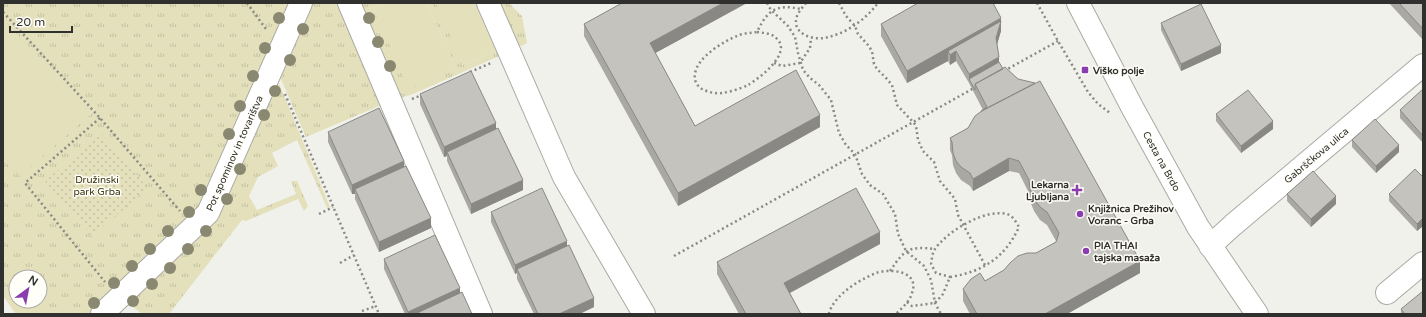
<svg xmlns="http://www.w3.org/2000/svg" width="1426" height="317" viewBox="0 0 1426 317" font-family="'Varela Round',sans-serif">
	<defs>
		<pattern id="grass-tufts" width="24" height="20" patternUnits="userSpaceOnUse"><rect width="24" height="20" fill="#e3e0bb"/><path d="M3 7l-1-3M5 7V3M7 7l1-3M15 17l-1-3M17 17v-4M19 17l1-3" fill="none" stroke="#c3c0a1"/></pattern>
		<pattern id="park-dots" width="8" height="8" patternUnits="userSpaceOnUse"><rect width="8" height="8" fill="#e3e0bb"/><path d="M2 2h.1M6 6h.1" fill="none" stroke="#c3c0a1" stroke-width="1.8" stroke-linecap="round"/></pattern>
	</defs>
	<rect width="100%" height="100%" fill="#f1f1eb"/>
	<path fill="url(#grass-tufts)" fill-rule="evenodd" d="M3,3H294L202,209L92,314H16L3,296ZM16,277H40V301H16Z
		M308,3H344L386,103L306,137L277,70Z
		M355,3H384L373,8L456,69L427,3H437L463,65L498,50L477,3H485L506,53L413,94L397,99Z
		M491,3H509L522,16L527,43L515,49Z
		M276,76L330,207L327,208L297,140L272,153L278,166L258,177L249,196L257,210L296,194L291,181H297L308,206L304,211L298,199L246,221L242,220L169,314H142L125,301L213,217Z"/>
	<path fill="url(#park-dots)" d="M102,134L148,188L92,236L45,181Z"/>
	<path fill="#e3e0bb" d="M384,3H427L456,69L409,89L373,8Z
		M436,3H477L498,50L463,65Z
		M3,19L91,114L20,176L3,158Z"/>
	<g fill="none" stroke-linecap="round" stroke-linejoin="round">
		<g stroke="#aaaaa4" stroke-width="24">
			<path id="minor" d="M349,3L481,314
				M488,3L564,177L644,314
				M1078,3L1132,107L1198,227L1257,314
				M1210,246L1233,225L1423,65
				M1387,293L1423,263
				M102,314L208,213L301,3"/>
		</g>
		<path stroke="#898985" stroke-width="2.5" stroke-dasharray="2 3" stroke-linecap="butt" d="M247,3L266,29
			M767,3L771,10L788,26L795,37L798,53L803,70L810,78L819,85L831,100L839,133L846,145L855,154L862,174L870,185L883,194L895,214L898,234L906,251L924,266L931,280L935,303L941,314
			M806,3C803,7 799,11 797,16C791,33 811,40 824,38C846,34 865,20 878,3
			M839,3L846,16L855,26L858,34L868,45L872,51L874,64L877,69L887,79L892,85L897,105L914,123L916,126L918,140L923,151L934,162L940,181L955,199L958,215L985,265
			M1037,3L1058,41L1088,92L1098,104L1110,113
			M3,12L100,118L180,211
			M757,32C764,33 772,33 777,39C792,53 760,78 748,85C742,88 730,92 722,93C715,94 708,92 702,89C696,85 694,80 695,74C697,57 724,41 739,35C745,33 751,33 757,32C768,9 777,4 801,9
			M774,63L782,66L800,63L810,48L811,38
			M1004,71L1058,41
			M470,72L491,63
			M285,94L379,314
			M412,99L422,95
			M100,118L25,183L105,282
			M319,214L333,207
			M674,256L974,88
			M340,263L354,255
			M890,271C905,249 909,246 935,249
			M907,302L912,306L935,303L943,294L950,277C982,272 1005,258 1019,227C1016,222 1013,216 1007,214C986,209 954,228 941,242C939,244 936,247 935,249C932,253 932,259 931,264L936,273L950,277
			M362,311L376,306
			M829,314C830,308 834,303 838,298C848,287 862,279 876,273C891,268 920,271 912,293C910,301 902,308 896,314"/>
		<use href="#minor" stroke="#fff" stroke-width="22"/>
	</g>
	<g fill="#8a8871">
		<circle cx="279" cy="18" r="6"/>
		<circle cx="369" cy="18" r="6"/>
		<circle cx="303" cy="29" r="6"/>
		<circle cx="378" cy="42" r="6"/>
		<circle cx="265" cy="48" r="6"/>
		<circle cx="290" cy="60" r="6"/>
		<circle cx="390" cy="66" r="6"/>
		<circle cx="253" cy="76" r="6"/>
		<circle cx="275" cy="91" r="6"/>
		<circle cx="240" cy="106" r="6"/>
		<circle cx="264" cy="115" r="6"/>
		<circle cx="229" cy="134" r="6"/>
		<circle cx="240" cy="169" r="6"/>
		<circle cx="201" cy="190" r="6"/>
		<circle cx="227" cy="199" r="6"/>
		<circle cx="189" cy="212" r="6"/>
		<circle cx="168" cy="231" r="6"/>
		<circle cx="206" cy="231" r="6"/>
		<circle cx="150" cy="249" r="6"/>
		<circle cx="188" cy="249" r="6"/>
		<circle cx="132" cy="266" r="6"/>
		<circle cx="170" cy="268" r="6"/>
		<circle cx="114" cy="283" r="6"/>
		<circle cx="152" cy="284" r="6"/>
		<circle cx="133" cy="301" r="6"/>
		<circle cx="94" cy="303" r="6"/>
	</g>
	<path fill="#a9a8a3" d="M745,3V4L655,53L695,126L820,127L678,206L584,36V24Z
		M1389,3H1423V40Z
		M1161,23L1221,53L1181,71L1161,30Z
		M881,24L1001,31L997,44L999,62L1003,69L1140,273L1067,314H970L963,301V289L985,281L1056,242V241L1047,225L1040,220L1034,211L1030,201L1029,193L1019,173L1009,171L973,191L970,186L961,180L956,173L953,165L952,155L950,150V138L968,128L983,110L969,83L956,61L950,65L948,61L907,83L881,36Z
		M1423,89V143L1400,118V110Z
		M420,94L496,129L523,190L471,214L447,161V156L444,157L420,104Z
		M1216,114L1273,129L1241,153L1216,121Z
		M328,132L404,167L431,228L379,252L355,199V194H352L328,142Z
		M1352,140L1399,152L1376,173L1352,147Z
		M1423,177V226L1417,231L1389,201V194Z
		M1287,194L1336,204L1311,227L1287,201Z
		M491,212L567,246L594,307L580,314H534L517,279V273L515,274L491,222Z
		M880,244L790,293L801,314H739L717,274V262Z
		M384,259L460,294L472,314H405L384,269Z
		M1401,309L1423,314H1401Z"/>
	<path fill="#898885" d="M723,3H745V4L650,56V43Z
		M1001,18V31L996,48L956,51V61L950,65V55L948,51V61L907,83V71Z
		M1221,45V53L1181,71V64Z
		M999,57V66L969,79V83V74Z
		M820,115V127L678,206V193Z
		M1273,121V129L1241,153V146Z
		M496,123V133L447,152V156L444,157V147Z
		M1399,145V152L1376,173V166Z
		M1009,158V171L973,191V179Z
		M404,161V171L355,189V194H352V185Z
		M523,180V190L471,214V204Z
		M1336,196V204L1311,227V219Z
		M431,218V228L379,252V242Z
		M1423,218V226L1417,231V224Z
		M880,232V244L784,296V283Z
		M567,241V250L517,269V273L515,274V265Z
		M1140,261V273L1067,314H1045Z
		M460,288V297L424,314H408V312Z
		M594,298V307L579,314H559Z"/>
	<path fill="#c4c3be" stroke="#898885" d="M622,3H723L650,43L695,126L796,70L820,115L678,193L584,24Z
		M918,3H993L1001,18L907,71L881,24Z
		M1399,3H1423V29Z
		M1201,4L1221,45L1181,64L1161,23Z
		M1001,21L996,38L999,57L969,74L956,51L950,55L948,51Z
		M999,62L1003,69L975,84V90L969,79Z
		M1005,67L1018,79L1035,83L982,111H981L987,107L975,84Z
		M471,71L496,123L444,147L420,94Z
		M1040,81L1140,261L1045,314H977L963,289L971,279L980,273L985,281L1004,270L1010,263L1018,256L1027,253H1036L1056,242L1059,233L1047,212L1040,207L1034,199L1030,189L1029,180L1019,161L1009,158L973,179L970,173L961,167L956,161L953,153L952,142L950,138L968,128L975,116L983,110Z
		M1423,89V136L1400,110Z
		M1248,90L1273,121L1241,146L1216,114Z
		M379,108L404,161L352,185L328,132Z
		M1375,119L1399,145L1376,166L1352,140Z
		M498,128L523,180L471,204L447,152Z
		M406,166L431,218L379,242L355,189Z
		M1415,169L1423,177V218L1417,224L1389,194Z
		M1313,171L1336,196L1311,219L1287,194Z
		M542,188L567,241L515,265L491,212Z
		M856,188L880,232L784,283L801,314H746L717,262Z
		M435,235L460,288L408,312L384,259Z
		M569,245L594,298L559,314H538L517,269Z
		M1423,291V314H1405L1401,309Z
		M462,292L472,314H415Z"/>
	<g fill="#8a3dae" stroke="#fffef8" stroke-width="1.5">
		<rect x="1081" y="66" width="8" height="8" rx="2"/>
		<path d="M1075 184h4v4h4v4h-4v4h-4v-4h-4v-4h4z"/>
		<circle cx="1080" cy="214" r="4"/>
		<circle cx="1086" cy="251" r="4"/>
	</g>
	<g text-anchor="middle" stroke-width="3" stroke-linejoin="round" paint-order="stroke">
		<g font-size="10" font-weight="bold" fill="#30302e" stroke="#fffef8" text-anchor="start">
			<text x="1093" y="74">Viško polje</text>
			<text x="1069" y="188" text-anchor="end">Lekarna<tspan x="1069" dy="12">Ljubljana</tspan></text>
			<text x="1088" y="212">Knjižnica Prežihov<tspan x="1088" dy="12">Voranc - Grba</tspan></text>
			<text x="1094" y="249">PIA THAI<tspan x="1094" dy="12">tajska masaža</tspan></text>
		</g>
		<g font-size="10" fill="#30302e" stroke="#fffef8">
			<text transform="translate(234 153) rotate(-66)" y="4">Pot spominov in tovarištva</text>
			<text transform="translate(1316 155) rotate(-40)" y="4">Gabrščkova ulica</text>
			<text transform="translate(1162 161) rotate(61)" y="4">Cesta na Brdo</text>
		</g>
		<g font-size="10" fill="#36320e" stroke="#fffef8">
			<text x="97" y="183">Družinski<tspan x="97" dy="12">park Grba</tspan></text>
		</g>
	</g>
	<rect width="1426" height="317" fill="none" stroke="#30302e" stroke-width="8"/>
	<g transform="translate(28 289) rotate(32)"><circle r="19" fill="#fffef8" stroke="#acaca7"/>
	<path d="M0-3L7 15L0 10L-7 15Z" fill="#8a3dae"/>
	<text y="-6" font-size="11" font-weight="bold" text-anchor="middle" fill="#30302e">N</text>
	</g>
	<path d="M10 26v6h62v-6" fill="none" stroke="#30302e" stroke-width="2"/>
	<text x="16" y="26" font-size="12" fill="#30302e" stroke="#fffef8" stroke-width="3" paint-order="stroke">20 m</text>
</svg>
